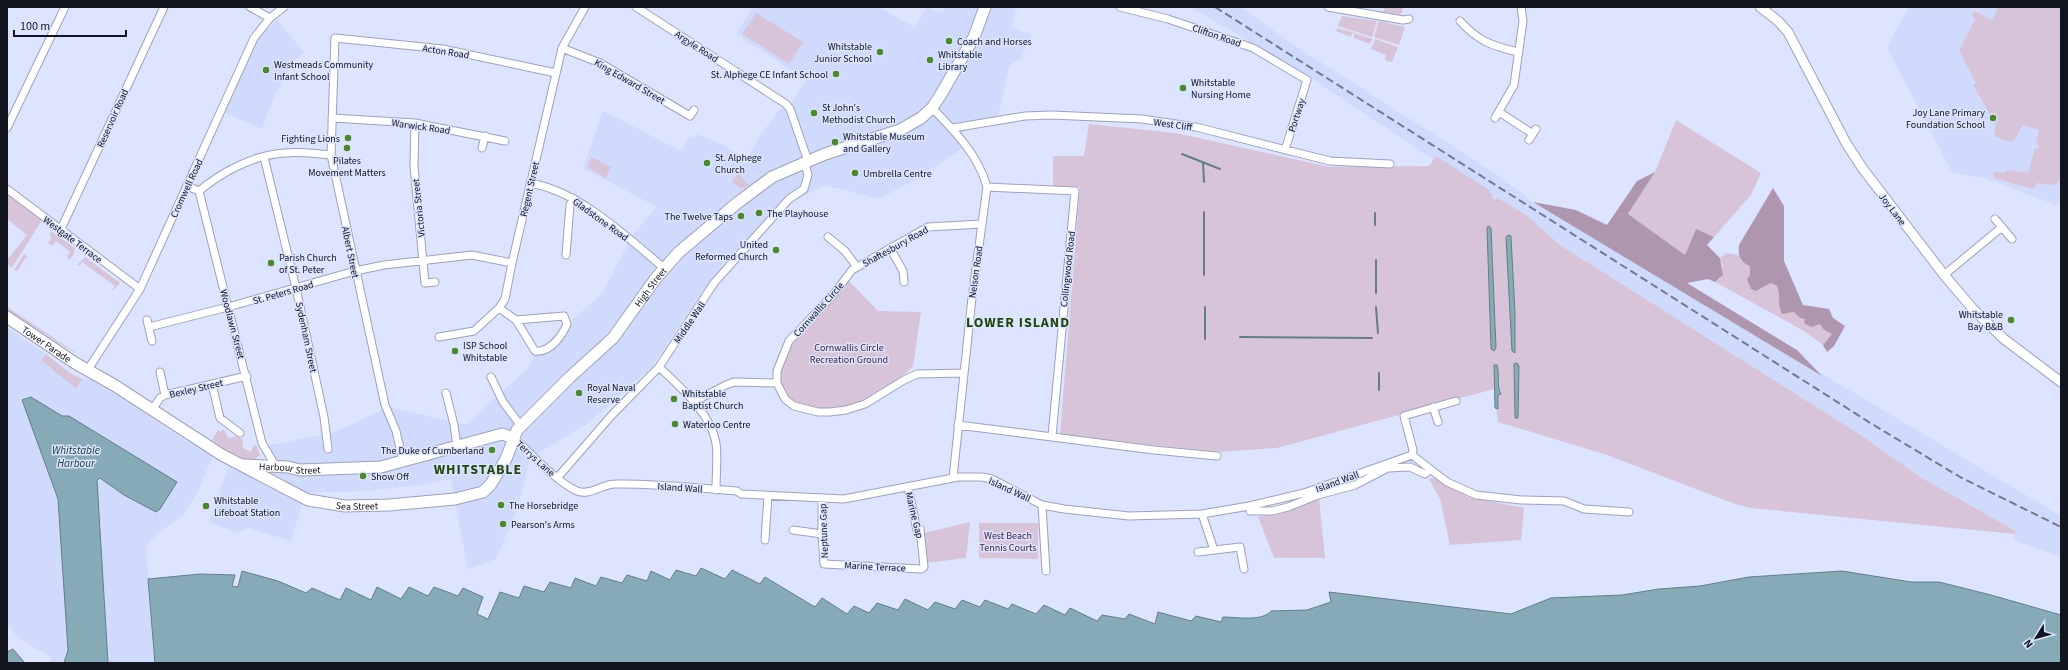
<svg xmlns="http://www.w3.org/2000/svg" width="2068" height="670" viewBox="0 0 2068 670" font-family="'Source Sans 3',sans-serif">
	<rect width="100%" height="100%" fill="#dce4ff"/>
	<path fill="#d0dafc" d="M753,7H879L914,27L927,7L943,13L945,7H1017L1011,27L1031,35L1021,58L1010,65L998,115L955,136L964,147L918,178L879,199L824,185L778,210L728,258L701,293L652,367L588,423L530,458L517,510L496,559L468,569L451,479L421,485L365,491L305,493L291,541L248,528L238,533L212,523L210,520L229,465L252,478L270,473L269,445L333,433L389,407L466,425L528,368L538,349L602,294L633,235L657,207L583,168L603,111L681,151L690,137L694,139L696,134L726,146L746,160L760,136L779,110L791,103L806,80L736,34Z
		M1190,7H1241L1292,44L1496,174L1533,202L2061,516V557L2013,540L2016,531L1922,478L1856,432L1560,245L1519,211L1433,159L1312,79L1307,80L1237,34Z
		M1909,7H2061V197L2055,205L1988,179L1952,172L1887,47Z
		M277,20L304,52L291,65L274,97L262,129L225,113L256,44L260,36Z
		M7,328L46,354L41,360L75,389L82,379H93L183,439L213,456L198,491L183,515L158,533L146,546L155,663H94L67,642L68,650L64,663H50L51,657L18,638L7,623Z"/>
	<path fill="#d8c4d8" d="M1385,7H1403L1402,13L1398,15L1383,12Z
		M1999,7H2061V179L2055,185L2037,183L2033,189L1994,178V171L2004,173L2009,170L2028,173L2035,148L2038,149L2039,146L2036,144L2039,130L2023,125L2014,141L2010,142L1996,137L1994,135L1996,125L1973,85L1976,83L1959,50L1975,19L1972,16L1975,11L1992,20Z
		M756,13L803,42L789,64L742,34Z
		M1342,16L1377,21L1372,37L1338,26Z
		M1379,21L1405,27L1399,45L1374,37Z
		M1337,28L1353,32L1351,37L1336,31Z
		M1354,33L1373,39L1370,44L1354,38Z
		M1375,39L1398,47L1392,62L1385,60L1386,55L1371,49Z
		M1676,120L1761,173L1751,195L1714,237L1696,229L1685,255L1628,214L1655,172Z
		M1089,124L1176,133L1330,167L1429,166L1436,156L1489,190L1495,200L1496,197L1526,215L1560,245L1856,432L1922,478L2016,531L2015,534L1751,508L1735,504L1607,455L1498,422L1494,389L1277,448L1219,452L1060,435L1080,187L1053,186V156H1084Z
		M591,157L611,167L606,178L587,167Z
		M738,173L749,185L744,188H740L732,182Z
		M7,194L42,220L12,268L7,264V260L27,235L7,219Z
		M51,231L75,248L74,254L70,260L67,257L70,252L56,241L52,246L48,243L51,239L50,235Z
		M1726,253L1738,255L1742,262L1750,266V275L1747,279L1761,289L1771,283L1777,286L1780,294V310L1790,313L1794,312L1800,318L1805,319L1804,323L1814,325L1820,324L1824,330L1832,334L1823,345L1804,331L1715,282L1720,279L1723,266L1720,258Z
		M24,254L27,256L17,271L14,270Z
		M85,257L120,283L113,291L112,290L115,286L82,262L79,266L77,265Z
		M849,281L878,311L921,312L913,367C895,382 877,395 854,404C828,413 770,409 781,368C789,337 814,322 833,300C839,294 844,287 849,281Z
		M7,307L75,352V353L7,310Z
		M46,354L70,373L82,379L76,389L41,360Z
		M223,429L229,438L238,436L242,439L243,448L251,452L254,445L257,447L260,455C247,469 223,448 212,440L218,430L221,432Z
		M1436,477L1468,497L1524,508L1521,540L1450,545L1440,499L1429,479Z
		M1319,498L1325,558H1274L1258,517Z
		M970,522L966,558L926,563L924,533Z
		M979,523H1038V559L979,558Z"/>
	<path fill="#ae96ae" d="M1655,172L1628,214L1685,255L1696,229L1714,237L1707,245L1720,258L1723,275L1715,282L1708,279L1687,283L1797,350L1822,376L1533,202L1576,210L1607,225L1637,181Z
		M1773,188L1784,206V261L1803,305L1829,309L1833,318L1845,326L1834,346L1827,352L1823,345L1832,334L1824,330L1820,324L1811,327L1804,323L1805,319L1800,318L1794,312L1782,314C1777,305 1781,295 1777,286L1771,283L1756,291L1751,289L1747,279L1750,275V266C1739,262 1738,255 1739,245Z"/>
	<path fill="#86abb6" stroke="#637e88" d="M1489,226L1491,228L1496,348L1494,351L1491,349L1487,227Z
		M1508,235L1511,236L1515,313V353L1512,351L1506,237Z
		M1517,363L1519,366L1518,418H1515L1514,364Z
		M1494,365H1497C1500,374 1496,386 1501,394L1498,395V409L1495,408Z
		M31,397L62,416H69L177,482L160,509L156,512L124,495L100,478L97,480L108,663H64L68,650L58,499L22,400Z
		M701,568L725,579L732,570L760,584L765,577L815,607L822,598L847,614L854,606L869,613L877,603L898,610L905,599L928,610L935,602L955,609L962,600L980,607L985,600L1008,609L1012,604L1036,614L1044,605L1065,615L1070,608L1097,621L1102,615L1125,619L1129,614L1155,624L1158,612L1191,621L1196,616L1221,622L1223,617C1236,617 1262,622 1271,611L1307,610L1331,602L1329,592L1511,614L1551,598L1622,595L1659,589L1700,586L1749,577L1842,571L1911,582H1939L1991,595L2061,615V663H155L148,579L200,574L235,575L232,586L238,587L242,571L278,581L306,593L312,588L340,600L346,588L371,600L377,587L401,599L409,587L428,596L434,587L458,596L463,588L483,597L477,614L488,619L500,592L519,598L524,586L544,592L550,582L571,588L575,578L596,586L601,577L622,583L627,575L647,581L651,571L670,580L676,570L696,576Z
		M13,649L25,663H7V652Z"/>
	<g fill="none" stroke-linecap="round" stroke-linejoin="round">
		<path stroke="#637e88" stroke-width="2" d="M1182,154L1220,169
			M1203,162L1204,182
			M1204,212V275
			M1375,213V225
			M1376,260V293
			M1376,307L1378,333
			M1240,337L1372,338
			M1205,339V307
			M1379,373V390"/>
		<g stroke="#9ba2bb" stroke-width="9">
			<path id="minor" d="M250,7L270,18
				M636,7L786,104L790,109L808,161
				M1120,7L1168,19L1253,48L1307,80L1285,150
				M1328,7L1403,20L1409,19
				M1460,21C1478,41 1492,46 1518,52
				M562,48L600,63L690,116L694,110
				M932,108C954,130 979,156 987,187L972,298L953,478
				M1499,112L1533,134
				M332,118L415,123L505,141
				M1495,118L1514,85L1523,21L1521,7
				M415,123L414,166L425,283L435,282
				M7,128L65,7
				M953,128L1025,116L1052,115L1142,119L1196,127L1330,161L1390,164
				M1529,140L1536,129
				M482,148L485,136
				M264,157L296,288L324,417L328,449
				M530,183C579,191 627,237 664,268
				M187,186L199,191L262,443L276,467
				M987,187L1075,191L1052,436
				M7,189L140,289
				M199,191C222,172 253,155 285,153C300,151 316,154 331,155
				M1995,219L2012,239
				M61,229L164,7
				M828,237L845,251L857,267
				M890,248L903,271L904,282
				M566,255L570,205L573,198
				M1944,275L2002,227
				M499,308L516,320L535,351C550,353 562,336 567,324L564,316L516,320
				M147,320L152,341
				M149,327L228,307L355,271L384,265L472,255L512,263
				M439,337L474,331L499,308L505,299L512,263L562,48L585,7
				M659,367C680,387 711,413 716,443C718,458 716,475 716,490
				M87,371L140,289L254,38L270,18L284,7
				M160,372L165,395
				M964,373L917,374L904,380L865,404L846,410L830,412H818L794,406L785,399L777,383V371L789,341L833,295L852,270L928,227L982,224
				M491,377L503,402L521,426
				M212,384L220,418L240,433
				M446,393L454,425L457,446
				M695,401L726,385L734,382L777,383
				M1433,407L1438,422
				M152,410L160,398L165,395L247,376
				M958,425L1154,450L1217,456
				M514,438C530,453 558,483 577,491C590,496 602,484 615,484C655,483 696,488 737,491L741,494L844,499L958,477H982L992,479L1042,505L1064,509L1129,516L1202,514L1249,506L1304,493L1412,455
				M1412,455L1447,482L1476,495L1521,500L1564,501L1584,509L1629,512
				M1412,455L1413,450L1404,416L1456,401
				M403,461L396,431L385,405L331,155L335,38L443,49L556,73
				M558,477L611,416L659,367L714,283L789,199L804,189L808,175L805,163
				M822,499V534L824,564L921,569L924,567L920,529L917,530L908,487
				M1042,505L1046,571
				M1250,511H1272L1288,507L1318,495L1355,485L1388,468L1410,467L1425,474L1430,469
				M1202,514L1214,550
				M793,530L822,534
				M765,540L768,496
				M1198,552L1240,547L1244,569"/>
		</g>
		<g stroke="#9ba2bb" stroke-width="11">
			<path id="tertiary" d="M1760,7L1778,21L1788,32L1846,143L1863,169L1944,275L1973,309L2004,339L2061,382"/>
		</g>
		<g stroke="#9ba2bb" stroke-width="13">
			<g id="secondary">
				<path id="s1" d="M7,317L75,363L114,385L222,455L308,500L345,506L389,505L455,499L483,492L491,484L506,459L517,430L570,377L613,338L656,278L678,253L736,204L772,177L825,154L900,130L921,118L932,108L940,96L974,37L985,7"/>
				<path id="s2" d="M244,465L288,467L300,470L381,467L502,434L514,438"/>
			</g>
		</g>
		<use href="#minor" stroke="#fff" stroke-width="7"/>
		<use href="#tertiary" stroke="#fff" stroke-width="9"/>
		<use href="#secondary" stroke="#fff" stroke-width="11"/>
		<path stroke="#74798b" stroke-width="2" stroke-dasharray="8 4" stroke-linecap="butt" d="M1215,7L1872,424L1960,477L2061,527"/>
	</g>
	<g fill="#4a8829" stroke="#dce4ff" stroke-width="1.5">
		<circle cx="949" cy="41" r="4"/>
		<circle cx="880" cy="52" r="4"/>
		<circle cx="930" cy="60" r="4"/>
		<circle cx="266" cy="70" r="4"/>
		<circle cx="836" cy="74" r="4"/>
		<circle cx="1183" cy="88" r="4"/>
		<circle cx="814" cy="113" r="4"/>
		<circle cx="1993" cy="118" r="4"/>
		<circle cx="348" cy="138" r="4"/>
		<circle cx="835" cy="142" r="4"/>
		<circle cx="347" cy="148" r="4"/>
		<circle cx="707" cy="163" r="4"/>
		<circle cx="855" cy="173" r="4"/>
		<circle cx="759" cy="213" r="4"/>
		<circle cx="741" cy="216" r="4"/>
		<circle cx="776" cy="250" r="4"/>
		<circle cx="271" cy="263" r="4"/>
		<circle cx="2011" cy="320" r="4"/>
		<circle cx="455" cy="351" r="4"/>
		<circle cx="579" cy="393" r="4"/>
		<circle cx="674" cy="399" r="4"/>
		<circle cx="675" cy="424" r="4"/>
		<circle cx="492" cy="450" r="4"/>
		<circle cx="363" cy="476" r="4"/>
		<circle cx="501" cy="505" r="4"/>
		<circle cx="206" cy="506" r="4"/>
		<circle cx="503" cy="524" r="4"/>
	</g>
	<g text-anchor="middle" stroke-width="3" stroke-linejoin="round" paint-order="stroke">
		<g font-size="10" fill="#12151e" stroke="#dce4ff">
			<text transform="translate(1217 35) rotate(19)" y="4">Clifton Road</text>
			<text transform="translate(697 46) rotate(33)" y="4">Argyle Road</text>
			<text transform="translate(446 51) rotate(9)" y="4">Acton Road</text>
			<text transform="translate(630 81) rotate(30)" y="4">King Edward Street</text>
			<text transform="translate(1296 115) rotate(-72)" y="4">Portway</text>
			<text transform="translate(112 118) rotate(-66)" y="4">Reservoir Road</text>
			<text transform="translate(1173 124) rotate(8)" y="4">West Cliff</text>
			<text transform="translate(421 126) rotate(8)" y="4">Warwick Road</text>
			<text transform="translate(186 188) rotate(-65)" y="4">Cromwell Road</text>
			<text transform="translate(529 189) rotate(-77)" y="4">Regent Street</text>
			<text transform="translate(418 208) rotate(-96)" y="4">Victoria Street</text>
			<text transform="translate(1893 209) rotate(53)" y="4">Joy Lane</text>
			<text transform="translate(601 219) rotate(36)" y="4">Gladstone Road</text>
			<text transform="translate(73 239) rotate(37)" y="4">Westgate Terrace</text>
			<text transform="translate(895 246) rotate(-29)" y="4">Shaftesbury Road</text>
			<text transform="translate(351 252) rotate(78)" y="4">Albert Street</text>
			<text transform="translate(1067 269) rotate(-84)" y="4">Collingwood Road</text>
			<text transform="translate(975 272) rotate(-82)" y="4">Nelson Road</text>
			<text dy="4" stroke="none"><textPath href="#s1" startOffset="797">High Street</textPath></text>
			<text transform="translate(283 292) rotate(-16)" y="4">St. Peters Road</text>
			<text transform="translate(818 309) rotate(-48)" y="4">Cornwallis Circle</text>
			<text transform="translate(689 322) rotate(-56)" y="4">Middle Wall</text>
			<text transform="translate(233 324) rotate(75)" y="4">Woodlawn Street</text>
			<text transform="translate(307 337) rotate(78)" y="4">Sydenham Street</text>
			<text dy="4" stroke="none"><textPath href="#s1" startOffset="48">Tower Parade</textPath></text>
			<text transform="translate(196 388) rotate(-13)" y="4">Bexley Street</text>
			<text transform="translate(536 458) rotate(42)" y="4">Terrys Lane</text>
			<text dy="4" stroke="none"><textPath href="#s2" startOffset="46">Harbour Street</textPath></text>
			<text transform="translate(1337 481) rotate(-20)" y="4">Island Wall</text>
			<text transform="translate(680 487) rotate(4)" y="4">Island Wall</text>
			<text transform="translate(1010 489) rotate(25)" y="4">Island Wall</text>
			<text dy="4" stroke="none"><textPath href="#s1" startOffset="402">Sea Street</textPath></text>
			<text transform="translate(915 515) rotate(76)" y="4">Marine Gap</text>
			<text transform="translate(823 531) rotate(-92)" y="4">Neptune Gap</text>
			<text transform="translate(875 566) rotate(3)" y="4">Marine Terrace</text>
		</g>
		<g font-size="10" fill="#12151e" stroke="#dce4ff" text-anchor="start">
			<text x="957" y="45">Coach and Horses</text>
			<text x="872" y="50" text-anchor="end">Whitstable<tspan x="872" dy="12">Junior School</tspan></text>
			<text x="938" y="58">Whitstable<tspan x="938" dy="12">Library</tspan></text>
			<text x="274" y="68">Westmeads Community<tspan x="274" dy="12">Infant School</tspan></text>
			<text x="828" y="78" text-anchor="end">St. Alphege CE Infant School</text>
			<text x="1191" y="86">Whitstable<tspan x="1191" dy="12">Nursing Home</tspan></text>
			<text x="822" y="111">St John's<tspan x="822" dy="12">Methodist Church</tspan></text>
			<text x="1985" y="116" text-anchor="end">Joy Lane Primary<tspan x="1985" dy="12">Foundation School</tspan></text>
			<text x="843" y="140">Whitstable Museum<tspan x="843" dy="12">and Gallery</tspan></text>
			<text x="340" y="142" text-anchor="end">Fighting Lions</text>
			<text x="715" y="161">St. Alphege<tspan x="715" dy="12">Church</tspan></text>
			<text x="347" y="164" text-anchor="middle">Pilates<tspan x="347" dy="12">Movement Matters</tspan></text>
			<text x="863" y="177">Umbrella Centre</text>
			<text x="767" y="217">The Playhouse</text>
			<text x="733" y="220" text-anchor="end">The Twelve Taps</text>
			<text x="768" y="248" text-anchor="end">United<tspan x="768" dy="12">Reformed Church</tspan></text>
			<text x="279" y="261">Parish Church<tspan x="279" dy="12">of St. Peter</tspan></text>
			<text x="2003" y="318" text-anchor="end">Whitstable<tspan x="2003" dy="12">Bay B&amp;B</tspan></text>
			<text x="463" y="349">ISP School<tspan x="463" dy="12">Whitstable</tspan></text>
			<text x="587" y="391">Royal Naval<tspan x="587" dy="12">Reserve</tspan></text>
			<text x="682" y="397">Whitstable<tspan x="682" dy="12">Baptist Church</tspan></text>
			<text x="683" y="428">Waterloo Centre</text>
			<text x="484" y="454" text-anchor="end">The Duke of Cumberland</text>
			<text x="371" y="480">Show Off</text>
			<text x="214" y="504">Whitstable<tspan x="214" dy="12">Lifeboat Station</tspan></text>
			<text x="509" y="509">The Horsebridge</text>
			<text x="511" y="528">Pearson's Arms</text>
		</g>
		<g font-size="10" fill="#422143" stroke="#dce4ff">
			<text x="849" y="351">Cornwallis Circle<tspan x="849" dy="12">Recreation Ground</tspan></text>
			<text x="1008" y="539">West Beach<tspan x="1008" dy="12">Tennis Courts</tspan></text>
		</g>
		<g font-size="11" font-style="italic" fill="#10343e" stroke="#dce4ff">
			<text x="76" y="454">Whitstable<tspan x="76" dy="13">Harbour</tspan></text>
		</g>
		<g font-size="14" font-weight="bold" letter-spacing="1" fill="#214809" stroke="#dce4ff">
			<text x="1018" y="327">LOWER ISLAND</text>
			<text x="478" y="474">WHITSTABLE</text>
		</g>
	</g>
	<rect width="2068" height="670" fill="none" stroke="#12151e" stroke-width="16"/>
	<g transform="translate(2036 638) rotate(233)" stroke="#dce4ff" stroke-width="3" paint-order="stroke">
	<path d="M0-3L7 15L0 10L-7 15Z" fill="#12151e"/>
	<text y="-6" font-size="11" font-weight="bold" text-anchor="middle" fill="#12151e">N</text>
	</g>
	<path d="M14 30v6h112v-6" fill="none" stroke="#12151e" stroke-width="2"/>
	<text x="20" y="30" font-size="12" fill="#12151e" stroke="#dce4ff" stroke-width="3" paint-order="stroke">100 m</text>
</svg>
